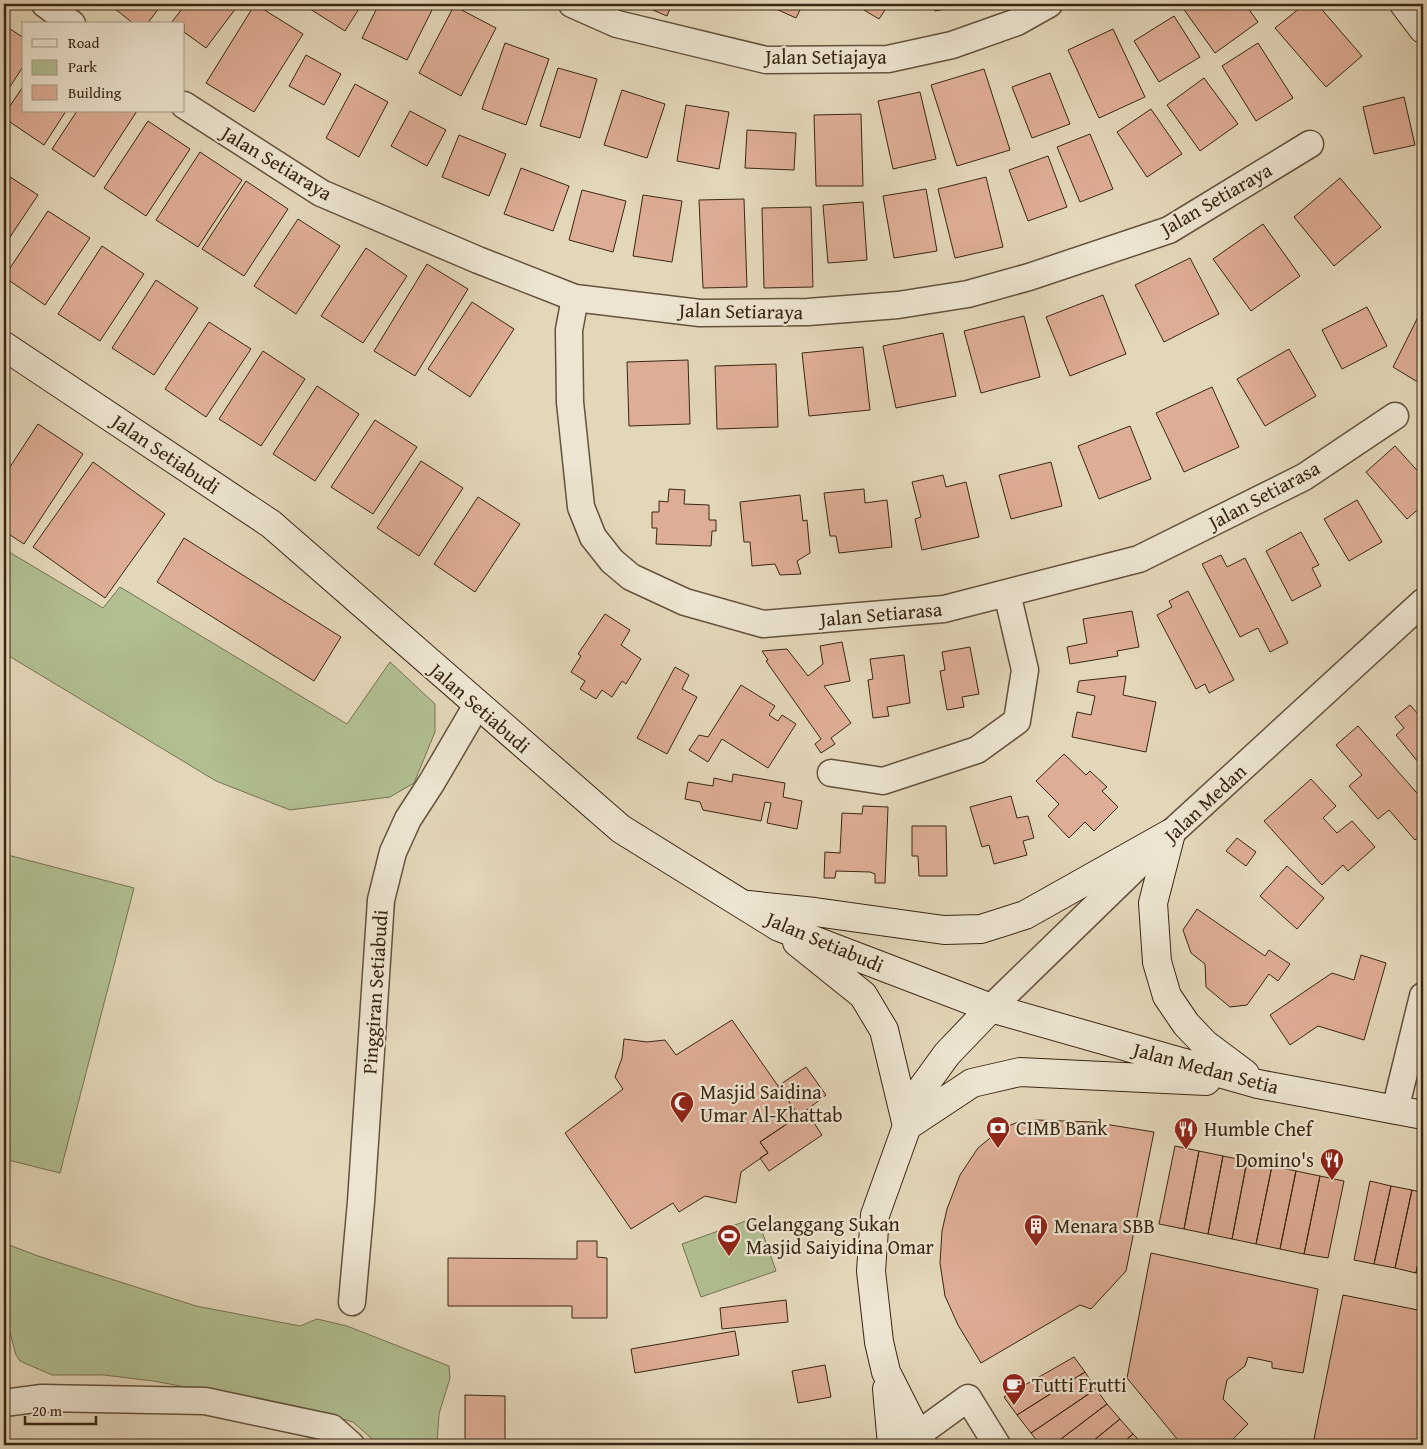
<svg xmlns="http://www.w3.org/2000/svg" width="1427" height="1449" viewBox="0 0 1427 1449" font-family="'Gentium Book Plus',serif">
	<rect width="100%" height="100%" fill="#e3d7b9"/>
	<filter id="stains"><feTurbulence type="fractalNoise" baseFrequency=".004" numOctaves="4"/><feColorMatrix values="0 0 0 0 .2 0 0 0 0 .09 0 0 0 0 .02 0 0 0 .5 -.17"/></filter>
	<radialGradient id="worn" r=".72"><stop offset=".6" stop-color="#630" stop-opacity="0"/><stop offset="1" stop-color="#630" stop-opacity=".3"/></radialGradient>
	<path fill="#b1bf91" stroke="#767252" d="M4,549L103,608L120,587L347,724L390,662L435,704V732L414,783L390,797L290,810L216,781L4,653Z
		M4,854L134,888L60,1173L4,1159Z
		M757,1217L776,1271L701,1297L682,1244Z
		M4,1243L38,1256L196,1306L300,1326L317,1319L347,1326L449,1366L450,1378L439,1414L437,1445H379L353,1422L307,1409L153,1381L104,1375H52L20,1361L16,1355L7,1322L4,1321Z"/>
	<path fill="#dead95" stroke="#3a2613" d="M109,4H162L147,24H134Z
		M186,4H239L206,48L184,32V24L171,23Z
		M255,4L303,34L254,112L206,83Z
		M302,4H362L345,31Z
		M379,4H435L407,60L362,38Z
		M639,4H672L667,16Z
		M765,4H803L796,18Z
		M854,4H889L879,19Z
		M933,4H972L935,11Z
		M1180,4H1245L1258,22L1215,53Z
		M1305,4H1317L1362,56L1326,87L1275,28Z
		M454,6L496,28L461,96L419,73Z
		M1174,16L1200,57L1159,82L1134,41Z
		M4,25L24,38V65L4,96Z
		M1113,29L1145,97L1099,118L1068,50Z
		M505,43L549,59L526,125L482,109Z
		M1258,43L1293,98L1256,121L1222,66Z
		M306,55L341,74L324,105L289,86Z
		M558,68L597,79L580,138L540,126Z
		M984,69L1010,150L957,166L931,85Z
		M1050,73L1070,124L1032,138L1012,87Z
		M1204,78L1238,124L1200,151L1167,105Z
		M355,84L388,102L359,157L326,138Z
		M24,85V111H66L44,145L4,118V115Z
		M622,90L665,104L647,158L604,145Z
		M920,92L936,159L893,169L878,101Z
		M1404,97L1415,145L1374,154L1363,107Z
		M686,105L729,112L719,169L677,161Z
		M1151,109L1182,154L1147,177L1117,132Z
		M77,111H137L94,177L52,149Z
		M410,111L446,130L427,166L391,146Z
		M861,114L863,186H816L814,115Z
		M148,121L190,149L146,216L104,188Z
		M747,130L796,133L794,170L745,168Z
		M1090,134L1113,189L1080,202L1057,147Z
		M459,135L506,154L489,196L442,177Z
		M200,152L242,180L198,247L156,220Z
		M1048,156L1067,207L1028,221L1009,170Z
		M521,168L569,186L553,231L504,214Z
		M4,173L38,195L4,246Z
		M986,177L1003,247L955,258L938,189Z
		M1340,178L1381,227L1334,266L1294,217Z
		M246,181L288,209L244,276L202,249Z
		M926,189L937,251L894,258L883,196Z
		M582,190L626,201L613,252L569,240Z
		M643,195L682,201L672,262L633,256Z
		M744,199L747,287L703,288L699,200Z
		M863,202L867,260L828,263L823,205Z
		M811,207L813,287L764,288L762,208Z
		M48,211L90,238L45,305L4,277Z
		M298,219L340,246L296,314L254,286Z
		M1263,224L1300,276L1251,311L1213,259Z
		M102,246L144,274L100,341L58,314Z
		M366,248L407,276L363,343L321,316Z
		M1190,258L1219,314L1164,342L1135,285Z
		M427,264L468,289L415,376L374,351Z
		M156,280L198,308L154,375L112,348Z
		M1103,295L1126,354L1070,376L1046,317Z
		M472,302L514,329L470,397L428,369Z
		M1367,307L1387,346L1342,369L1322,330Z
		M1423,307V377L1416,381L1393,367Z
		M1024,316L1040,377L981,393L964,331Z
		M209,322L251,349L206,417L165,389Z
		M943,333L956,396L896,408L883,346Z
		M863,347L870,410L809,416L802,353Z
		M1289,349L1316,396L1265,426L1237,379Z
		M263,351L305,379L261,446L219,419Z
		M688,360L690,424L629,426L627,362Z
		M776,364L778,427L717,429L715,366Z
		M317,386L359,414L315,481L273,454Z
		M1212,387L1239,447L1184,472L1156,413Z
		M375,420L417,447L373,514L331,487Z
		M38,424L83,454L24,544L4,531V476Z
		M1130,426L1151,479L1099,499L1078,446Z
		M1395,446L1423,477V483L1420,486L1423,490V505L1407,519L1366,472Z
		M421,461L463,488L419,556L377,528Z
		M93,462L165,514L105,598L33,547Z
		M1051,462L1062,506L1011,519L999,475Z
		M943,475L946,487L966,482L979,537L922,550L915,519L921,517L912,482Z
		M669,489L685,490L684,504L709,505V520H716V531H712L711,546L656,544L657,528H652V512H659V501L668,502Z
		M864,489L865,503L887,500L892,547L839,553L836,536H830L824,493Z
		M800,495L803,521L807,520L810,553L797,561L801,574L780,575L775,564L752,566L750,542H744L740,502Z
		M478,497L520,524L475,592L434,564Z
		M1357,500L1382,542L1349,561L1324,519Z
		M1301,532L1319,565L1312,568L1321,586L1292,601L1266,551Z
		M184,538L341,637L314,681L157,582Z
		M1221,555L1227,567L1245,558L1288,643L1270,652L1258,628L1240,637L1202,564Z
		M1188,591L1234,680L1209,693L1205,684L1196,689L1157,615L1172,607L1169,601Z
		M1132,611L1139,647L1117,651L1118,656L1070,664L1067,647L1087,643L1083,619Z
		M605,614L630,630L621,645L641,659L626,684L622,681L612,697L602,690L596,699L580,689L585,681L571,672L581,656L578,654Z
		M842,642L850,681L824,686L851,723L831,738L835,744L821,753L815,744L821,739L766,661L768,660L762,651L787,649L808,676L823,664L820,646Z
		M970,647L979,694L962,697L964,707L947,710L940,671L945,670L942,652Z
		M904,655L910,703L887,707L889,716L873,718L868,680L873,679L870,659Z
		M675,667L689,675L682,689L697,697L667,754L637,738Z
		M1126,676L1123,695L1156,702L1146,752L1072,737L1077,712L1091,715L1095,696L1077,692L1079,681Z
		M741,685L775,706L769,715L778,721L782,715L796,724L768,768L722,739L708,762L689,750L699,735L708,737Z
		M1410,705L1419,715L1423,711V768L1396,735L1404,728L1395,717Z
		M1358,726L1423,800V833L1415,840L1389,810L1378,819L1349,786L1362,775L1336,745Z
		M1064,754L1086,775L1090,771L1107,787L1102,791L1118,807L1094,831L1085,822L1069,838L1048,816L1059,804L1036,781Z
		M733,774L785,783L783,797L802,801L797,829L767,823L771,803L765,802L761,821L703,810L700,802L685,799L688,782L713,786L714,778L732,782Z
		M1311,779L1336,806L1323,818L1337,833L1352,821L1375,847L1348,871L1343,865L1322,885L1264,821Z
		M1011,796L1017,818L1028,816L1034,838L1023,841L1027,855L994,864L989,845L982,847L970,807Z
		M863,806L888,807L885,883H875V874L870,872L836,871L835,878H824L825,852L840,853L842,813L862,814Z
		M912,826H946L947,876H919L918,856H912Z
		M1237,838L1256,852L1246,866L1226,851Z
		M1287,866L1324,898L1297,929L1260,896Z
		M1197,909L1265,956L1269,950L1290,964L1278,981L1269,974L1247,1005L1230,1007L1206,987L1205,964L1191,953L1183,930Z
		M1361,955L1386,963L1364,1040L1318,1026L1290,1045L1270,1015L1332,973L1354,980Z
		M732,1020L799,1116L760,1142L768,1153L741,1172L736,1203L705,1196L679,1212L673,1203L631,1229L565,1133L623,1089L615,1077L622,1058L624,1039L647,1042L665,1040L676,1055Z
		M806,1067L826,1095L799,1116L778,1086Z
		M806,1111L822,1135L769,1171L760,1158L768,1153L760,1142Z
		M1037,1120L1092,1122L1154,1132L1126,1271L1091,1309L1080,1305L981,1363L958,1325L945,1296L940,1263L942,1231L947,1209L960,1175L978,1148L1001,1129L1018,1122Z
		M1175,1146L1199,1151L1184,1229L1159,1224Z
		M1199,1151L1223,1156L1208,1234L1184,1229Z
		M1223,1156L1247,1161L1232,1239L1208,1234Z
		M1247,1161L1272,1166L1256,1244L1232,1239Z
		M1272,1166L1296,1171L1280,1249L1256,1244Z
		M1296,1171L1320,1176L1304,1254L1280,1249Z
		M1320,1176L1344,1181L1328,1258L1304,1254Z
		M1370,1181L1391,1186L1374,1264L1354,1260Z
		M1391,1186L1412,1190L1395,1268L1374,1264Z
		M1412,1190L1423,1193V1238L1416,1273L1395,1268Z
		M1423,1238V1274L1416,1273Z
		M577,1241H597V1257L607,1258V1318H572V1306H448V1258L577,1259Z
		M1151,1253L1318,1289L1303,1373L1272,1368V1362L1248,1357L1245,1366L1227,1380L1223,1399L1248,1424L1227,1445H1182L1127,1378Z
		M1343,1295L1423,1311V1445H1347L1314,1439Z
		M786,1300L788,1322L722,1329L720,1308Z
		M735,1331L739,1355L635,1373L631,1349Z
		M1074,1357L1085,1372L1017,1415L1004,1397Z
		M825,1365L831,1397L798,1403L792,1371Z
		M1085,1372L1096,1389L1031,1433L1017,1415Z
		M1096,1389L1107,1404L1053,1445H1040L1031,1433Z
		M465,1395L505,1396V1445H465Z
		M1107,1404L1120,1419L1088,1445H1053Z
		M1120,1419L1133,1434L1120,1445H1088Z
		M1133,1434L1144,1445H1120Z"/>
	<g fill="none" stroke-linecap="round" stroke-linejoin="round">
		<g stroke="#64523c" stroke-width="29">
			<path id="street" d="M45,4L72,24
				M572,4L617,24L766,60L888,59L952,45L1017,22L1049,4
				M184,105L321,193L478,260L575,298L700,313L808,312L898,305L968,294L1029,277L1169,230L1310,144
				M575,298L569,330L570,402L581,507L593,537L612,561L631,577L685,602L763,624L944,609L1139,559L1304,477L1395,416
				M831,773L883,781L977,750L1017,721L1025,670L1007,593
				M991,1008L1171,833L1423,602
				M1395,1110L1423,996
				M352,1302L361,1202L381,900L393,852L408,819L432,782L477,705
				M4,1403L42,1398L205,1401L332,1428L351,1445
				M917,1435L968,1398L997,1445"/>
		</g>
		<g stroke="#3a2613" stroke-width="30">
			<path id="secondary" d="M1404,4L1423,29
				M4,346L271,524L621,829L779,927L991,1008L1258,1084L1423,1115
				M1171,833L1153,903L1157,962L1167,996L1186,1024L1205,1044L1245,1074
				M748,905L815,912L944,930L981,929L1025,915L1171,833
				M797,942L863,995L884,1030L907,1126
				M907,1126L972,1083L1020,1072L1206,1081
				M887,1389L892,1445
				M923,1445L886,1372L879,1342L871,1271L875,1215L907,1126L923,1087L947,1054L991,1008"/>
		</g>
		<use href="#street" stroke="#ede5d2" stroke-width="26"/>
		<use href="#secondary" stroke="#ede5d2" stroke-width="28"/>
	</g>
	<defs>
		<g id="mosque-pin" transform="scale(1.25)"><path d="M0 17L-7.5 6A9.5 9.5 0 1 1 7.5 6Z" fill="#8f2418" stroke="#ede5d2"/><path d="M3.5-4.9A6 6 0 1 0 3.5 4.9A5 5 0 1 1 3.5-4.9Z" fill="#fff"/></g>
		<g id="bank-pin" transform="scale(1.25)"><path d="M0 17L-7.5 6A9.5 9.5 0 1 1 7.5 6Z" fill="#8f2418" stroke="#ede5d2"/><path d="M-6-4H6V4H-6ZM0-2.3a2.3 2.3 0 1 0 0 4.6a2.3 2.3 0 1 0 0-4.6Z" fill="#fff"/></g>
		<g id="restaurant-pin" transform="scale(1.25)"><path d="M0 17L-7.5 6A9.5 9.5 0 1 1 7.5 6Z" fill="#8f2418" stroke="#ede5d2"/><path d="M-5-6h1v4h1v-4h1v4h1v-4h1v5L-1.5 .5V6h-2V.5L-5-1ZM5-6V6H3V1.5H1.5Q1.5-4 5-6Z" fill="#fff"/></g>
		<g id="building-pin" transform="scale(1.25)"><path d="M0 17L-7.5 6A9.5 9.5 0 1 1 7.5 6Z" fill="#8f2418" stroke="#ede5d2"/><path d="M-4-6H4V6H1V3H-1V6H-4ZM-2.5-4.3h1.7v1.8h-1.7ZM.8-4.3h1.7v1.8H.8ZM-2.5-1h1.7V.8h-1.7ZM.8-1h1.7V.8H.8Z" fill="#fff"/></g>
		<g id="stadium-pin" transform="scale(1.25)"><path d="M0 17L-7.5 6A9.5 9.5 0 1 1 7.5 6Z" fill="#8f2418" stroke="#ede5d2"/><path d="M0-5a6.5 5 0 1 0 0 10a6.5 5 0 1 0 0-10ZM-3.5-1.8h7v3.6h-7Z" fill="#fff"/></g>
		<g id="cafe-pin" transform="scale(1.25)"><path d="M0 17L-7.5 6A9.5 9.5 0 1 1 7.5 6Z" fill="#8f2418" stroke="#ede5d2"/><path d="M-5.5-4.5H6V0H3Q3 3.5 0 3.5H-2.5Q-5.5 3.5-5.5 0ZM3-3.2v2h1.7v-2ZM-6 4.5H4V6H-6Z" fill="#fff"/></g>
	</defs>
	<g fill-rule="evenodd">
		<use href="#mosque-pin" x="682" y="1103"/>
		<use href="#bank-pin" x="998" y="1128"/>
		<use href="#restaurant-pin" x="1186" y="1129"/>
		<use href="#restaurant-pin" x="1332" y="1160"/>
		<use href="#building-pin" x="1036" y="1226"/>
		<use href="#stadium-pin" x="729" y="1236"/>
		<use href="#cafe-pin" x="1014" y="1385"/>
	</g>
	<g text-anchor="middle" stroke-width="4.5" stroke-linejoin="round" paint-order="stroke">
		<g font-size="20" fill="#3a2613" stroke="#ede5d2">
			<text x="826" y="64">Jalan Setiajaya</text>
			<text transform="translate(277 163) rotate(31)" y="7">Jalan Setiaraya</text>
			<text transform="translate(1216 199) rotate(-30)" y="7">Jalan Setiaraya</text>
			<text transform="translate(741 311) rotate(1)" y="7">Jalan Setiaraya</text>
			<text transform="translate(166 454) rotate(34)" y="7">Jalan Setiabudi</text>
			<text transform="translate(1264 495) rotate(-28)" y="7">Jalan Setiarasa</text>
			<text transform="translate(881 614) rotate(-5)" y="7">Jalan Setiarasa</text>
			<text transform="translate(480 708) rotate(41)" y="7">Jalan Setiabudi</text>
			<text transform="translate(1205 803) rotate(-43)" y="7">Jalan Medan</text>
			<text transform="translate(825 942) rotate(23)" y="7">Jalan Setiabudi</text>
			<text transform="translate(375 992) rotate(-86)" y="7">Pinggiran Setiabudi</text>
			<text transform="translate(1206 1068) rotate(15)" y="7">Jalan Medan Setia</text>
		</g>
		<g font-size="20" fill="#3a2613" stroke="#ede5d2" text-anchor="start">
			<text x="700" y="1099">Masjid Saidina<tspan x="700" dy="23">Umar Al-Khattab</tspan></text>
			<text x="1016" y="1135">CIMB Bank</text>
			<text x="1204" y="1136">Humble Chef</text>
			<text x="1314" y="1167" text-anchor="end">Domino's</text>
			<text x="746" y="1231">Gelanggang Sukan<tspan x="746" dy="23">Masjid Saiyidina Omar</tspan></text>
			<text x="1054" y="1233">Menara SBB</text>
			<text x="1032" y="1392">Tutti Frutti</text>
		</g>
	</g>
	<rect width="1427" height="1449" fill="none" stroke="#e3d7b9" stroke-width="20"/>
	<rect x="5" y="5" width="1417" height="1439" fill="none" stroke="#3a2613" stroke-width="2.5"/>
	<rect x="10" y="10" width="1407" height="1429" fill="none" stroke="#3a2613"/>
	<rect x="22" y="22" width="162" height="90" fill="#ede5d2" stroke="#a59986"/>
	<rect x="32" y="39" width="25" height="8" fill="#ede5d2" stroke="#a59986"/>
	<text x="68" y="48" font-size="15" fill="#3a2613">Road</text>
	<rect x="32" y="60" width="25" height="15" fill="#b1bf91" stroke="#a59986"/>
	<text x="68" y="72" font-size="15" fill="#3a2613">Park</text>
	<rect x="32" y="85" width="25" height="15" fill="#dead95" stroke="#a59986"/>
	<text x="68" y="98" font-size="15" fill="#3a2613">Building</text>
	<path d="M25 1416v8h71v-8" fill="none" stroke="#3a2613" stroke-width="2.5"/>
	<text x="32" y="1416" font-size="15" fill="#3a2613" stroke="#ede5d2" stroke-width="4" paint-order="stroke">20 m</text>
	<rect width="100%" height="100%" filter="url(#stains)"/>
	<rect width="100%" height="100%" fill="url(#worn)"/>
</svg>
